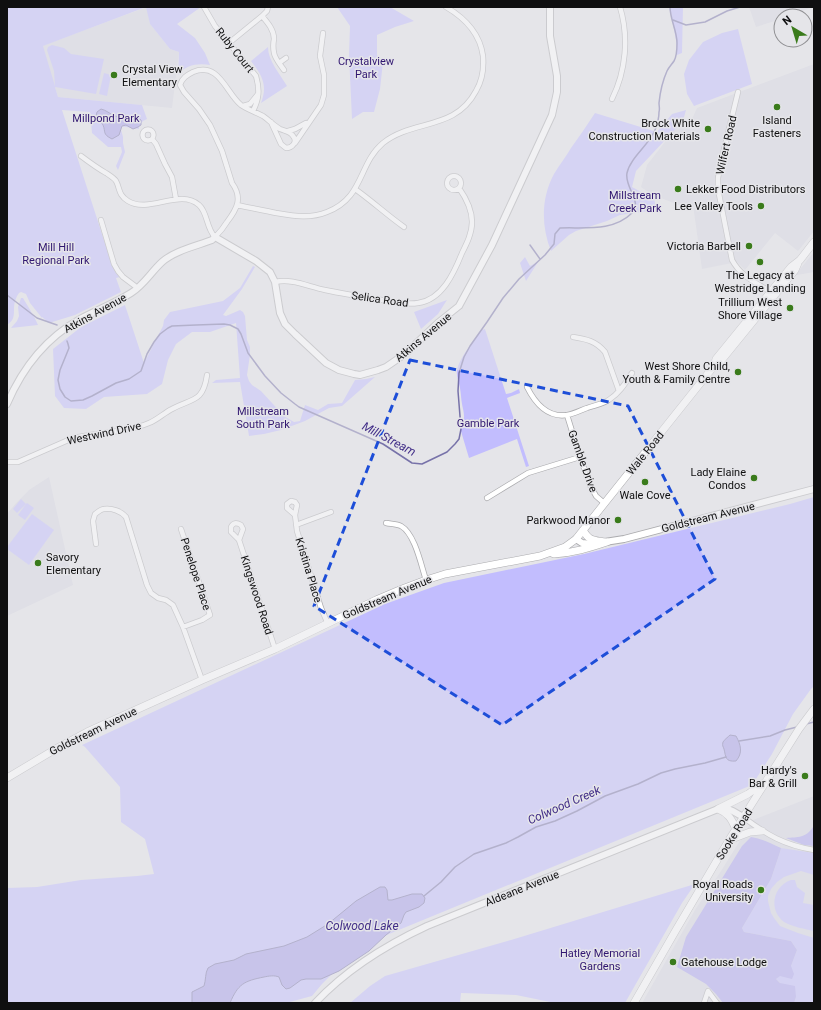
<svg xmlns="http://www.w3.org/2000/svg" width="821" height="1010" viewBox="0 0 821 1010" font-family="Roboto,sans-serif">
	<rect width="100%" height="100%" fill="#e5e5e9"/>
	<path fill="#d7d7e2" d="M147,7L150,24L170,49L179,52L172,108L58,97L42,46Z
		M749,7H813L788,16H781V19L756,27Z
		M814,64V231L798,251L775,233L745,270L737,262L702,269L693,205L681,206L651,194L641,187L647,165L675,129L692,119L697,108Z
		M814,252V272L797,275L796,274Z
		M49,477L73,585L7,616V514L16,503L29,490Z
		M814,796V1003H642L695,910L721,871L753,820Z"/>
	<path fill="#c2bdfe" d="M7,7H201L177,24L195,38L205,53L210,65C198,63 185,65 178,75L179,52L170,49L150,24L146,7L43,46L55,86L54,71L47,50L48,47L52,45L64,48L71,54L104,59L96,94L55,87L58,97L142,105L147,119L143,121L139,126V129L120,126L123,137V143L125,152L118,170L116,166L122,152L121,147H108L92,133L90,112L62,110L112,265L115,271L120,277L116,278L121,292L75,315L49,323L42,317V318L30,303L26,294L21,292L19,293C16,297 14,303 14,308C14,317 14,320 7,325Z
		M337,7H390L414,21L395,27L377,35V55L383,62L380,89L374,112H363L352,119L349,55L350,26Z
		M670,7H683L682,53L677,55V46Z
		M738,29L752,84L694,106L687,94L684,74L689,60L703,42L722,33Z
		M268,47C268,61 280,74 287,86L261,103C268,85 262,75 251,61Z
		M104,73L111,75L107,96L99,94Z
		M686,110L683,121L636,171L632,187L654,199L657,210L620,215L607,221L576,231L569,235L551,251C541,226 541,198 554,174C559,165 566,157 571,148C579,137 587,125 595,113L657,132L672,114Z
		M525,257L530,266L538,262L526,281L520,263Z
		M253,266L255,267L242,289L223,315L226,316L240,310L243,312L245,316L247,340L250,347V355L247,375L249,381L252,385L261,391L284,416L294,422L300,421L305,405L318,410L328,404L342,403L355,380L366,379L375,377L342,406L329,408L305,421L281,430L264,434L249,436L240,382L212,383L216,380L240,378L236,323L210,332H192L176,344L168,360L162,384L147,394L104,397L86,409L64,408L55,396L53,349L81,327L125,305L144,363L163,326L164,320L170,312L223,301L240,288Z
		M21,298H23C28,307 34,315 38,325L11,328L17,321L19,316L18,307Z
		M447,300L438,314L421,329L414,312Z
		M485,329L506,394L511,393L519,389L520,393L507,398L529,466L526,467L517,439L469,458L460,428C466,417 464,415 462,404C461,399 461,393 460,388C459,382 456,376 457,370C460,357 474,340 482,330Z
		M814,497V686L811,689L793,714L772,754L752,785L389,934L378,939L338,968L322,984L312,996L286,1003H7V888L37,887L81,880L137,876L154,874L145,839L121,822L120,787L85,747L82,745L385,604L444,583L584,554L790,504Z
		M21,499L26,504L27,503L34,508L25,520L18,515L26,504L17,513L13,509Z
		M32,514L54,530L29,565L7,549V547Z
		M781,848L814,853V875L801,871L784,877L777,882L771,889L768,896V901L771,913L774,918L780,926L798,933L814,938V1003H794L796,997L776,979L791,966L797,950L791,941L744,932L742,928L771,879L780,852Z
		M791,880H795L797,887L805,893L803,903L814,905V931C805,929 793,927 784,922C768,910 773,886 791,880Z
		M695,884L682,903L625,1003H555L516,995L461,993L460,1003H350L370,986L385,976L511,940Z"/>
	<path fill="#aaa2f1" d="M813,827H814V846L804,845L786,838C798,837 806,838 813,827Z
		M751,837C763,839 770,843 781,848L780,852L771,879L742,928L744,932L791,941L797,950L791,966L794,974L792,979L780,976L776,979L780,983L795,986L796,997L794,1003H723L716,994L706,984L677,967L686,937L742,846Z"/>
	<path fill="#a49ceb" stroke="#7772a9" d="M101,109C106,110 110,114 115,116C124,118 133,116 141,120V125L138,127L133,129L126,125L122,126L119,135L112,139C102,134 106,132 103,125C101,121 98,120 96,116L97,112Z
		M730,735L736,736C741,745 743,753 736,761C725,762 726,757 724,749C723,746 722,746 723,742C724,740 728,737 730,735Z
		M380,887H385L387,890L388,900H392L412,894H422L425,898L424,903L419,907L406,912L404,915L401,923L386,935L369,951L339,971L321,979H306L301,980L290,988L286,989L282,985L279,977C274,975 269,976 264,977C244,981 238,984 230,1003H192V992L204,986C206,980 205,973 208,968L215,964L234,960L246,954L284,946L307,937L328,924L356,901Z"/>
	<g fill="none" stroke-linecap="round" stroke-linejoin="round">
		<path stroke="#7772a9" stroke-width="1.5" d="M673,20L686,25L705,22L727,11L740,7
			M530,245L540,259
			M7,295L37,318L57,325
			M67,341L68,344L69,348L60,370L58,380L60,389L65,397L71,401L83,400L92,396L116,383L129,379L141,371L147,354L154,342L160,334L168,328L172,326L196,325L224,324L230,325L238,329L241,334L248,353L265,376L281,393L295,404L299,407L383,444L412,463L422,464L447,452L455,444L459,439L461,429L458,391L459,373L464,357L470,346L487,322L503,298L519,279L545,255L554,244L555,234L560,228C584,227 613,232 632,213C643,202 624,187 627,173C630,158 649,145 655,130C657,125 659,118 659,112C660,109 659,106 659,103C660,93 663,80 667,71C669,67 672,64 674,61C677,56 677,48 677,43C677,31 670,19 670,7
			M806,724L814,722
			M739,741L770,736L785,730L797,727
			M424,896L441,882L455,867L474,854L506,843L518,837L536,827L555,821L577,811L605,796L638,784L661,773L675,769L705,763L726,757"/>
		<g stroke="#acacaf" stroke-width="6">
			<path id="minor" d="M204,7L215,26L256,76C260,90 259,99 253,111
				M262,16C268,23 274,30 274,39C273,44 273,48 274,53C275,59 280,64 284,70
				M229,43L262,16L267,11L268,7
				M279,63L286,58
				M738,92L720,166L718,178V189L732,260C742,278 756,282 772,293
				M612,99C626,71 629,37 620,7
				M243,106L250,104L258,94
				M142.5 135a5.5 5.5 0 1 1 11 0a5.5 5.5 0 1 1-11 0Z
				M288,131L295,129L306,123
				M152,139L156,144L165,164L172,177L176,199
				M295,143L321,105L324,95V75L320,56L323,33
				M81,156C89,162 97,168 106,173C109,175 114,178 116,181C120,188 118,195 128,201C149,214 180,188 199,205C208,213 206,228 215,237C220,232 224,227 227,222C237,209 243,198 232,183L222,151L210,125L199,109L184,92L180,85C182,78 187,75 193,72C219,61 226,93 241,105C248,110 256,112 263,116C269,120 274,126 280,129C285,131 290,131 293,136C298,142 292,148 286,148L281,144L271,122
				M447 183a7 7 0 1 1 14 0a7 7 0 1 1-14 0Z
				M355,189C372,201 387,215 404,227
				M237,205C250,208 263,210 276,213C294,216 310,219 327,212C364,198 358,164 383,143C413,119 455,131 476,91C482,81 484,68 483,56C480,34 465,18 446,7
				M101,220L114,264L118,271L123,277L135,286L137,288
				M275,282C292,278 309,287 325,290C344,294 363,297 382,300C394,302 406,305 418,303C442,300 454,273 462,253C467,243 472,233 472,222C472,209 466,198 459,188
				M573,337C586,339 596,341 605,352L619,391
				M527,387C535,403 547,418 567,415C574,414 581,410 587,408C595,405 604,404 610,399C620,393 626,382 632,373
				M567,415L580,457L590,485L596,496L604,503
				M7,462H18L73,438C98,432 125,433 149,423C157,420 164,413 172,409C192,398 203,403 207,375
				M487,498L528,473L580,457
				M295,515L287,508V504L291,501L295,502L297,505L295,515L297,531L321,608L328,624
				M386,523C391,524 397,524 401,526C415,534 421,565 426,580
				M296,525L331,512
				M181,529L210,615L202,620L183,627
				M239,540L243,529L241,525C236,522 233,523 231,527V532L239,540L275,649
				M96,544L93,521L95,514C98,512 101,509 104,509C112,508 121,511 126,517L147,585L151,593L158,598L166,600L173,605L183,627L202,680
				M743,817C767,835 784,845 814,850
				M704,1003L708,991L717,1003"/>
		</g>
		<g stroke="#acacaf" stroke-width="8">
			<path id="tertiary" d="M7,404C22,369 46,338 80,319C97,310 115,303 131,293C144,285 151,272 162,262C174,251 196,246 212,240L215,237L256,261L270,272L275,282L280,313L285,324L295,334L326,363L339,370L354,374L360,375L378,370L386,367L405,354L439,322L459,306L492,245L552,115L557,92V76L550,36V7
				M576,539L582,543L592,544L624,539L814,489
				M315,1003C346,970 386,945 427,926L718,809C729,807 734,812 743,817"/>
		</g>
		<g stroke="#acacaf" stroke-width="8">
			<path id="secondary" d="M714,366L720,362L795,270L798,263
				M583,530C589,541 593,540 605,542
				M554,554C573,553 589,548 607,542
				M7,778L59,747L87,732L202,680L275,649L376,600L402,589L426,580L445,574L540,556L565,547L576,539L714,366L716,359L791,267L800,260L814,242"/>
		</g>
		<g stroke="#acacaf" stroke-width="8">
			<path id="primary" d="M718,809L748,794L762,784
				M718,809C728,813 732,819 736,830
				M729,840L750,832L762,831
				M634,1003L676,930L729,840L799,729L814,709"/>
		</g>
		<use href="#minor" stroke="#fff" stroke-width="4.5"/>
		<use href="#tertiary" stroke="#fff" stroke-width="6"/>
		<use href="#secondary" stroke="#fff" stroke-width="7"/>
		<use href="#primary" stroke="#fff" stroke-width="7"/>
	</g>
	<path d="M0 0H821V1010H0ZM410,360L628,406L715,579L502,725L314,606Z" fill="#e5e5e9" fill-opacity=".55" fill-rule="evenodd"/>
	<path fill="none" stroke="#1d4ed8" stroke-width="3" stroke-dasharray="8 5" stroke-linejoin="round" d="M410,360L628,406L715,579L502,725L314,606Z"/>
	<g fill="#3a7b1b" stroke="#e5e5e9" stroke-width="1.5">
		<circle cx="114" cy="75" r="4"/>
		<circle cx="777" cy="107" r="4"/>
		<circle cx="708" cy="129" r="4"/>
		<circle cx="678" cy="189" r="4"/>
		<circle cx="761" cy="206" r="4"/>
		<circle cx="749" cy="246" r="4"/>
		<circle cx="760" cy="262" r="4"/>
		<circle cx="790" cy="308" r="4"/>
		<circle cx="738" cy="372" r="4"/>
		<circle cx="754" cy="478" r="4"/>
		<circle cx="645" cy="482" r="4"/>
		<circle cx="618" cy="520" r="4"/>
		<circle cx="38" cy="563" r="4"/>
		<circle cx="805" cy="776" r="4"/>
		<circle cx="761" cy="890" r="4"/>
		<circle cx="673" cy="962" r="4"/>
	</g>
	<g text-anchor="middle" stroke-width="3" stroke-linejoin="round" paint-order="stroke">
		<g font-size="11" fill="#0f0f10" stroke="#e5e5e9">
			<text transform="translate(235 50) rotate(51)" y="4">Ruby Court</text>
			<text transform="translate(726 145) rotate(-77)" y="4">Wilfert Road</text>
			<text transform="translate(380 299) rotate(8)" y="4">Selica Road</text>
			<text transform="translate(95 313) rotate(-29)" y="4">Atkins Avenue</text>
			<text transform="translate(423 337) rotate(-40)" y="4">Atkins Avenue</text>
			<text transform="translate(104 433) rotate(-12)" y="4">Westwind Drive</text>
			<text transform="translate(645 453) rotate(-51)" y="4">Wale Road</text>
			<text transform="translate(583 461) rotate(70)" y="4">Gamble Drive</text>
			<text transform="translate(708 517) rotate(-14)" y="4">Goldstream Avenue</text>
			<text transform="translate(309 570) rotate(73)" y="4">Kristina Place</text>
			<text transform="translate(196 574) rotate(72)" y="4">Penelope Place</text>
			<text transform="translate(257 595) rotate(72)" y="4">Kingswood Road</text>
			<text transform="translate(387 597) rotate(-23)" y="4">Goldstream Avenue</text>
			<text transform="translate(93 731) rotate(-26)" y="4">Goldstream Avenue</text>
			<text transform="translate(734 834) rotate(-58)" y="4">Sooke Road</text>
			<text transform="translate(522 888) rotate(-22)" y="4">Aldeane Avenue</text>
		</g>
		<g font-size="11" fill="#301670" stroke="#e5e5e9">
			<text x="366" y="65">Crystalview<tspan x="366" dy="13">Park</tspan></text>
			<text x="106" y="122">Millpond Park</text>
			<text x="635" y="199">Millstream<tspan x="635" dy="13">Creek Park</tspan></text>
			<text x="56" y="251">Mill Hill<tspan x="56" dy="13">Regional Park</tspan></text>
			<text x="263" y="415">Millstream<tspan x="263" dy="13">South Park</tspan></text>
			<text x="488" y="427">Gamble Park</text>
			<text x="600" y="957">Hatley Memorial<tspan x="600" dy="13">Gardens</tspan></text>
		</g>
		<g font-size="11" fill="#0f0f10" stroke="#e5e5e9" text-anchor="end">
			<text x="122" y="73" text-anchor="start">Crystal View<tspan x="122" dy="13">Elementary</tspan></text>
			<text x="777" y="124" text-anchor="middle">Island<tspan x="777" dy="13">Fasteners</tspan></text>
			<text x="700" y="127">Brock White<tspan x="700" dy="13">Construction Materials</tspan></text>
			<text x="686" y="193" text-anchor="start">Lekker Food Distributors</text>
			<text x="753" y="210">Lee Valley Tools</text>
			<text x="741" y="250">Victoria Barbell</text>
			<text x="760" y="279" text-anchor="middle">The Legacy at<tspan x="760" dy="13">Westridge Landing</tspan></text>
			<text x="782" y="306">Trillium West<tspan x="782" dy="13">Shore Village</tspan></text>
			<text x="730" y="370">West Shore Child,<tspan x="730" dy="13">Youth &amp; Family Centre</tspan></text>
			<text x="746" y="476">Lady Elaine<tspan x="746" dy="13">Condos</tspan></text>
			<text x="645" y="499" text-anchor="middle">Wale Cove</text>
			<text x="610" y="524">Parkwood Manor</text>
			<text x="46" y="561" text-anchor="start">Savory<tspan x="46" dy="13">Elementary</tspan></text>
			<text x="797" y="774">Hardy's<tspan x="797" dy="13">Bar &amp; Grill</tspan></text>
			<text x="753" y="888">Royal Roads<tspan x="753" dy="13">University</tspan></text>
			<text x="681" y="966" text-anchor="start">Gatehouse Lodge</text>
		</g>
		<g font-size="12" font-style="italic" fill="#422e88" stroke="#e5e5e9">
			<text transform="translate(389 439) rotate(28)" y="4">Mill Stream</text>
			<text transform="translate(564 805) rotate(-24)" y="4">Colwood Creek</text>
			<text x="362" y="930">Colwood Lake</text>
		</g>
	</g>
	<rect width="821" height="1010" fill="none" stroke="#0f0f10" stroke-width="16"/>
	<g transform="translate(793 28) rotate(322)"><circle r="19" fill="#e5e5e9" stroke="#8f8f92"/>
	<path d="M0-3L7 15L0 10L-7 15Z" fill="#3a7b1b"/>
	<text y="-6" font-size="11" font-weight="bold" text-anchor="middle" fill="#0f0f10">N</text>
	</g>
</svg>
